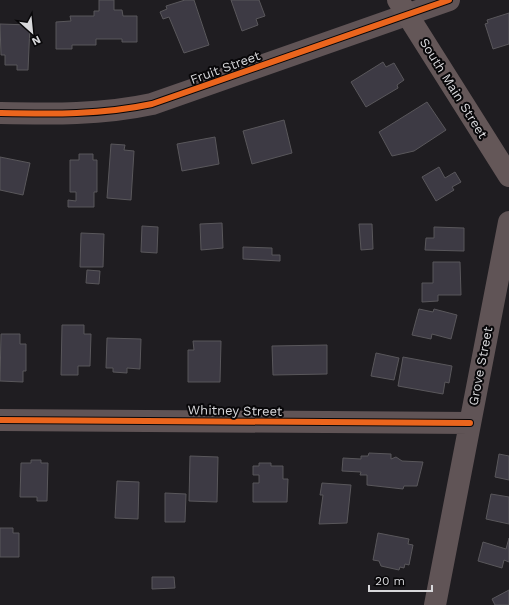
<svg xmlns="http://www.w3.org/2000/svg" width="509" height="605" viewBox="0 0 509 605" font-family="'Work Sans',sans-serif">
	<rect width="100%" height="100%" fill="#1f1d21"/>
	<path fill="#3d3a44" stroke="#59575b" d="M99,0H114V10H122L123,16H137V42H122V39H96V45H72V49H56V22L71,21L70,16H94V11H99Z
		M185,0H194L209,45L184,53L169,17L163,19L160,12L167,9L166,6Z
		M231,0H259L265,16L256,19L258,25L242,31Z
		M509,13V44L493,49L485,24L488,23L487,20Z
		M0,24L30,25L28,70H17V65H5V55H1Z
		M383,62L386,67L394,63L404,80L397,85L398,88L366,107L351,82Z
		M427,102L446,130L414,151L392,156L379,132Z
		M284,120L292,153L252,164L243,131Z
		M215,137L219,164L182,171L177,144Z
		M111,144L125,145L124,150L134,151L131,200L107,198Z
		M79,154H93V160H97V192H94V207H68V200L76,201V192H70V160H79Z
		M0,157L30,163L23,195L0,190Z
		M439,167L445,178L455,172L461,182L452,187L454,190L436,201L422,177Z
		M222,223L223,248L201,250L200,224Z
		M359,224H372L373,249L361,250Z
		M142,226L158,227L157,253L141,252Z
		M434,227L464,228V251L425,250L426,238H434Z
		M81,233L104,234L103,267H80Z
		M243,247L272,248V255H280V261L243,259Z
		M433,262H460L461,295H438V301L422,302V283H433Z
		M87,270L100,271L99,284L86,283Z
		M419,309L433,312L434,309L457,315L451,339L432,334L431,339L412,335Z
		M62,325H84V334H91L90,366H78V375H61Z
		M1,334H20V344H26V371H23V382L0,381Z
		M107,338L141,339L140,369L127,368V373L113,372V368H106Z
		M193,341H221L220,382H188V350H194Z
		M327,345V374L273,375L272,346Z
		M376,353L399,358L394,380L371,376Z
		M403,357L452,366L449,383L445,382L443,394L398,386Z
		M369,453L391,454V459L396,457L402,461L423,462L417,486H404L403,489L367,485V475H360L361,472L342,471L343,458L361,459V456H368Z
		M499,454L509,456V480L495,477Z
		M190,456L218,457L217,502L189,501Z
		M31,460H41V463H48L47,501H37V497H20L21,463H31Z
		M259,463H271V466H283V479H288L287,502H253V483H259V475H253V466H259Z
		M117,481L139,482L138,519L115,518Z
		M322,483L351,485L347,523L319,524L323,495H320Z
		M165,493L186,494L185,522H165Z
		M491,494L509,497V524L486,519Z
		M0,528H13V533H19V557H0Z
		M378,533L409,539L408,544L413,545L409,565L405,564L404,568L400,567L399,570L381,566L379,561L373,560Z
		M509,538V562L504,560L502,568L478,561L483,542L506,549Z
		M152,577H174L175,588L152,589Z
		M509,590V605H495L492,599Z"/>
	<g fill="none" stroke-linecap="round" stroke-linejoin="round">
		<path stroke="#605456" stroke-width="22" d="M0,113C52,114 101,115 152,104L449,0
			M0,420L470,423
			M435,605L509,222"/>
		<path stroke="#645758" stroke-width="22" d="M398,0L509,176"/>
		<g stroke="#080709" stroke-width="8">
			<path id="cycleway" d="M0,113C52,114 101,115 152,104L449,0
				M0,420L470,423"/>
		</g>
		<use href="#cycleway" stroke="#eb651d" stroke-width="6"/>
	</g>
	<g text-anchor="middle" stroke-width="4" stroke-linejoin="round" paint-order="stroke">
		<g font-size="13" fill="#d8d8db" stroke="#080709">
			<text transform="translate(225 67) rotate(-20)" y="5">Fruit Street</text>
			<text transform="translate(454 88) rotate(58)" y="5">South Main Street</text>
			<text transform="translate(480 366) rotate(-79)" y="5">Grove Street</text>
			<text transform="translate(235 410) rotate(1)" y="5">Whitney Street</text>
		</g>
	</g>
	<g transform="translate(32 32) rotate(153)" stroke="#080709" stroke-width="3" paint-order="stroke">
	<path d="M0-3L7 15L0 10L-7 15Z" fill="#d8d8db"/>
	<text y="-6" font-size="11" font-weight="bold" text-anchor="middle" fill="#d8d8db">N</text>
	</g>
	<path d="M369 585v6h63v-6" fill="none" stroke="#d8d8db" stroke-width="2"/>
	<text x="375" y="585" font-size="12" fill="#d8d8db" stroke="#080709" stroke-width="3" paint-order="stroke">20 m</text>
</svg>
